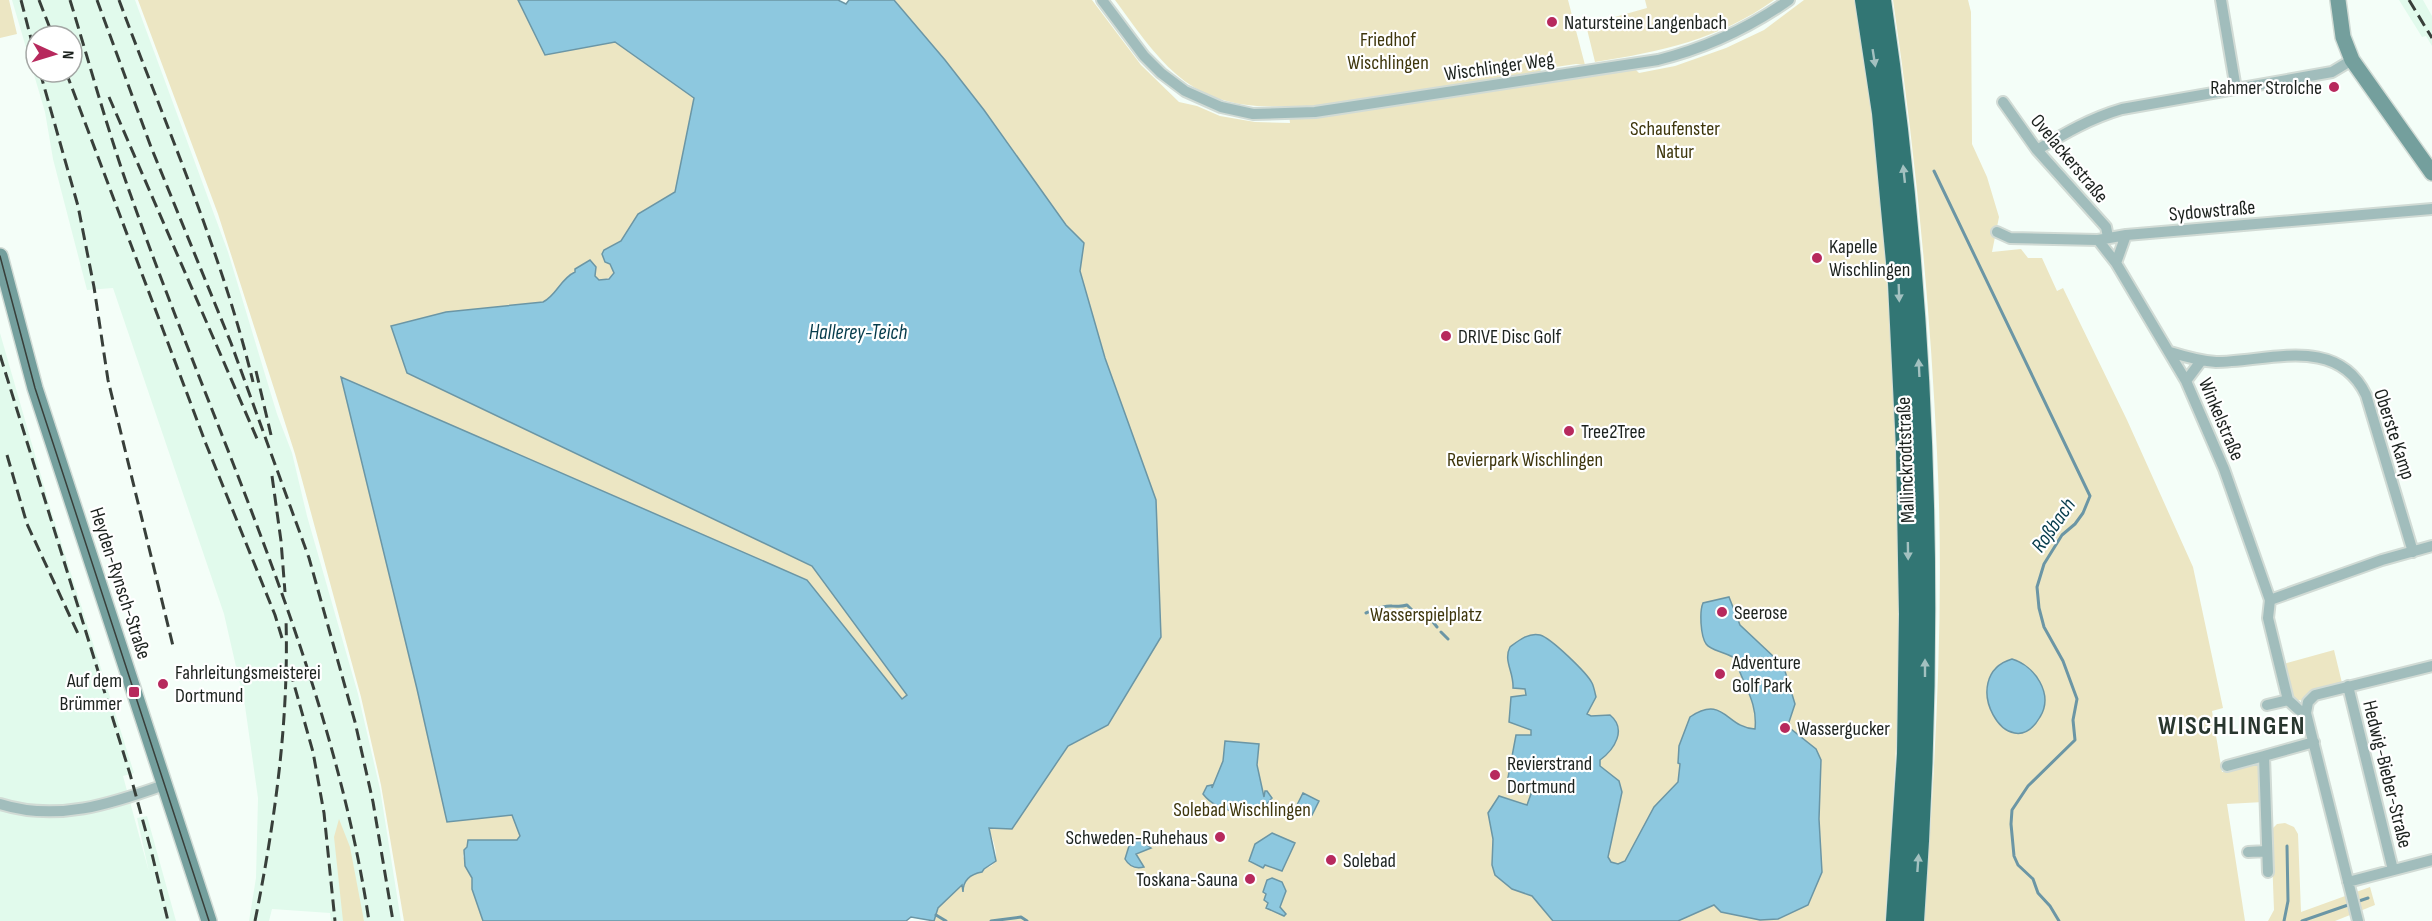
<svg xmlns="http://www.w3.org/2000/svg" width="2432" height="921" viewBox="0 0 2432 921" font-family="'Sofia Sans Condensed',sans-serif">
	<rect width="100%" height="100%" fill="#f4fef8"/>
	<path fill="#e1faec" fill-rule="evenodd" d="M12,0H135L228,252L277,414L292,453L307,516L358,694L380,789L401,921H364L363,916L343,915V921H331L330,913L272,909L269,921H249L256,878L258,798L245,706L224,614L113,288L87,290L53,159L45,112ZM36,36H72V72H36Z
		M2399,0H2423L2432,16V46L2426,36L2422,37Z
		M0,333L50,507L134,773L123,776L149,872L137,818L147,816L176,921H0Z"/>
	<path fill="#ece6c3" d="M0,0H9L17,34L0,38Z
		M138,0H518L545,55L615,42L694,98L675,193L638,214L621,241L604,250L614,273L612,276L602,281C560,256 568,290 543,302L446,312L391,326L407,373L812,566L908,695L902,699L341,378L417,689L447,822L513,815L520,836L517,840L467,847L463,856L472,878V889L483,921H404L381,785L361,697L295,454L218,214Z
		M894,0H1092L1141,65L1179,102L1197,106L1220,116L1255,122L1290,123L1288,106C1193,111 1166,70 1115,0H1568L1585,65L1576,64L1542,69L1532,79L1631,65L1639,73L1675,66L1726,48L1764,30L1804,0H1857C1880,161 1892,322 1897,485C1898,528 1901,572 1901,615C1899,717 1892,819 1885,921H934L938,908L962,885L964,886C967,877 972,874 982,872L984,869C987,867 991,867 993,864C1001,857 991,836 989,828L1020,816L1068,746L1108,725L1105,358L1080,271L1084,243L1066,225L984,110L945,60Z
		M1645,0H1774C1720,39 1660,52 1595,62L1586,25L1647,8Z
		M1893,0H1968L1971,12L1972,144L1987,177L1999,217L1992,252L2021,249L2028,258H2042L2057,291L2063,288L2127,420L2193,567L2223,708L2212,711L2222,772L2254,763L2260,766L2263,802L2227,804L2245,921H1924C1935,766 1945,608 1937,453C1930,301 1915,150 1893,0Z
		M2334,650L2342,683L2305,701L2298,700L2295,702L2291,696L2283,664Z
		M339,819L350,847L364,921H343L334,837Z
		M2285,823L2294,827L2298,834L2301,912L2370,887L2375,905L2335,921H2268L2274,910L2271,830L2277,824Z"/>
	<path fill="#8dc8df" stroke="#6b96a5" stroke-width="1.5" d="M518,0H838L846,4L849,0H894L945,60L984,110L1066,225L1084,243L1080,271L1105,358L1156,500L1161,637L1108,725L1068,746L1012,829L989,828L996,861L984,869L982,872C971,874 963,880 963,892L962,885L938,908L934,921L911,917L906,921H483L472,889V878L465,866L464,850L467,847L468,840H517L520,836L512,815L447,822L417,689L341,377L807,580L902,699L907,695L812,566L407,373L391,326L446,312L543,302C557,295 560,279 575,272V269L590,260L596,267L595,276L599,280L609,279L614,273L610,264L605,262L602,254L604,250L621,241L638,214L675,192L694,98L615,42L545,55Z
		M1729,597L1740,625L1774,657L1785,671L1795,704L1789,722L1791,729L1816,749L1821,760L1819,819L1822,872L1808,905L1778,919L1760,920L1721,912L1714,905L1678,921H1553L1532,896L1512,889L1495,875L1492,865L1493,839L1488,813L1499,796L1527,805L1532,791L1526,787L1522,792L1507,783L1516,735H1531V730L1509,722L1511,697L1526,695L1525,689L1513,688C1514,672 1503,661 1510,647C1518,641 1529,632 1540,635C1551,638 1587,673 1592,683C1594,687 1595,693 1596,697L1587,714L1591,716L1610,715C1627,729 1615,749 1600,760V766L1619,781L1622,792L1608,857L1611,862L1618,864L1625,861L1654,807L1678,782L1680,764L1678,763L1679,746L1690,717C1724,694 1726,728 1755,729C1758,701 1742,684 1735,658C1712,646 1703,654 1701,623C1701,616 1700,610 1703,603Z
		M2012,659C2035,666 2054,694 2040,717C2009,771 1955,676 2012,659Z
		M1225,741L1259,744L1257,765L1264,797L1265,791H1267L1272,798C1257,820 1218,814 1203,794L1207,786L1212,785V788L1223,761Z
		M1303,793L1319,801L1312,815L1296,807Z
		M1272,833L1295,843L1282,871L1265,865L1263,868L1249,861L1255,844Z
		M1136,840L1141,841L1151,848L1136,854L1144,867C1136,869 1129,866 1125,859L1129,846Z
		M1272,878L1282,882L1286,891L1280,907L1286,914L1284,916L1266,908L1268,903L1264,900L1266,894L1263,892L1267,880Z"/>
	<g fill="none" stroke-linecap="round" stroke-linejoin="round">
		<path stroke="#6b96a5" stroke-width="3" d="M1934,171L2090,496L2083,513L2075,524L2062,535L2044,564L2037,587L2039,608L2044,627L2063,661L2077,699L2073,720L2075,740L2028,786L2012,810L2011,824L2014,856L2018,865L2033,879L2038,893L2050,906L2059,921
			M1366,613C1374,610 1384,605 1392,606C1399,606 1401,607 1407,605L1420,618L1429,617L1437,627
			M1441,632L1448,639
			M2359,901L2368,898
			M936,915L946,921
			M991,921L1021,917L1027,921
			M2284,921L2288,901L2287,846
			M2302,921L2348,905"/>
		<g stroke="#d1dbd5" stroke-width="14">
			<path id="street" d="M1102,0L1144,56L1161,73L1185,91L1221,107L1253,114L1315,112L1658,60C1707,48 1749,28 1789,0
				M2221,0L2236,89
				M2003,102L2037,150L2106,227L2108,237
				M2037,150C2065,133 2091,118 2122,109L2332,72L2352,60
				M1997,232L2010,238L2098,240L2126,235L2432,209
				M2098,240L2116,263L2186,381L2224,469L2270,600L2268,618L2288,700L2267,705
				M2116,263L2126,235
				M2170,352C2186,357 2200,361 2216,362C2267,362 2337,334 2366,395L2413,552
				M2186,381L2201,361
				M2270,600L2382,560L2432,546
				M2348,686L2393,870
				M2288,700L2299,710
				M2227,766L2264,756
				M0,804C57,822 111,804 164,785
				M2248,852L2267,851
				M2268,872L2264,756L2314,742
				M2348,882L2432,860
				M2358,921L2306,713L2308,702L2315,695L2432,666"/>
		</g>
		<g stroke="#d1dbd5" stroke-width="18">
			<path id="secondary" d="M2338,0L2343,37L2352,60L2432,173
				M0,256L35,388L209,921"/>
		</g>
		<g stroke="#d1dbd5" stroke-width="22">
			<path id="highway" d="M1865,0L1882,113L1898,283L1906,448L1909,614L1907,754L1896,921
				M1881,0C1926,305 1936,613 1914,921"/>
		</g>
		<use href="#street" stroke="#a1bdbc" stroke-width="10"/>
		<use href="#secondary" stroke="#749f9d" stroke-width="15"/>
		<use href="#highway" stroke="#327674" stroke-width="20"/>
		<path stroke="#383f3a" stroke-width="1.5" d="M0,256L35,388L209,921"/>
		<path stroke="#383f3a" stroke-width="3" stroke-dasharray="12 6" stroke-linecap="butt" d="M21,0L36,58
			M39,0L53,36
			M70,0C90,65 108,132 131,196C215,435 331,668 369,921
			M97,0L151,147L231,343L309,558L355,722L373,802L393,921
			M119,0C165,124 222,253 253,382
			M2409,0L2432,38
			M40,72L78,206L94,287L108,380L173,646
			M66,72L206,444L275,615L282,638
			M109,97L258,441
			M0,355L130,774L152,854L168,921
			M256,371L271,435
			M7,455L27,524L80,638
			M272,476L281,541L285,592
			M290,670L313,752L324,813L335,921
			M255,921C275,821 289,721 286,619"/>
	</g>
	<defs><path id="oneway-solid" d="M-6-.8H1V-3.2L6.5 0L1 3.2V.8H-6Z" transform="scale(1.5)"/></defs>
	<g fill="#a3c1c0">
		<use href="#oneway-solid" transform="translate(1874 58) rotate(81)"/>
		<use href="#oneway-solid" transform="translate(1904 174) rotate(-96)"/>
		<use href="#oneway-solid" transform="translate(1899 293) rotate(88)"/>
		<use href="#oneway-solid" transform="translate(1919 368) rotate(-93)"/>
		<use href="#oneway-solid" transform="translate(1908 551) rotate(89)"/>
		<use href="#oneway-solid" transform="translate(1925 668) rotate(-90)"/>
		<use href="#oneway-solid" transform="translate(1918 863) rotate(-86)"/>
	</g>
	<g fill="#b7295d" stroke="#fff" stroke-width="2">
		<circle cx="1552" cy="22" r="6"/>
		<circle cx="2334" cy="87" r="6"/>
		<circle cx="1817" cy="258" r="6"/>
		<circle cx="1446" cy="336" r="6"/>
		<circle cx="1569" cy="431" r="6"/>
		<circle cx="1722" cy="612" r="6"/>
		<circle cx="1720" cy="674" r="6"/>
		<circle cx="163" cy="684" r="6"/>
		<rect x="128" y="686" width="12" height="12" rx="3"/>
		<circle cx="1785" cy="728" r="6"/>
		<circle cx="1495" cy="775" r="6"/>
		<circle cx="1220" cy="837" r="6"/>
		<circle cx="1331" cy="860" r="6"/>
		<circle cx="1250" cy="879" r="6"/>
	</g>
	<g text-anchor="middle" stroke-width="4.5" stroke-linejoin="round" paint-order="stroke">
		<g font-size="20" fill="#1c221e" stroke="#fff" text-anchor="start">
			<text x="1564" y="29">Natursteine Langenbach</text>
			<text x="2322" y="94" text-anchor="end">Rahmer Strolche</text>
			<text x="1829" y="253">Kapelle<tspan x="1829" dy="23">Wischlingen</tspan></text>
			<text x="1458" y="343">DRIVE Disc Golf</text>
			<text x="1581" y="438">Tree2Tree</text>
			<text x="1734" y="619">Seerose</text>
			<text x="1732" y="669">Adventure<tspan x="1732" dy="23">Golf Park</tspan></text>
			<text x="175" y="679">Fahrleitungsmeisterei<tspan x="175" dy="23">Dortmund</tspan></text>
			<text x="122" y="687" text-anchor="end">Auf dem<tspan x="122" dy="23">Brümmer</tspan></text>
			<text x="1797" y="735">Wassergucker</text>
			<text x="1507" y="770">Revierstrand<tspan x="1507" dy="23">Dortmund</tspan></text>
			<text x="1208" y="844" text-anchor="end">Schweden-Ruhehaus</text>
			<text x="1343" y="867">Solebad</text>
			<text x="1238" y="886" text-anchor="end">Toskana-Sauna</text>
		</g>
		<g font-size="20" fill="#3e360c" stroke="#fff">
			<text x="1388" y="46">Friedhof<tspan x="1388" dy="23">Wischlingen</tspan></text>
			<text x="1675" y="135">Schaufenster<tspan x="1675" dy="23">Natur</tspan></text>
			<text x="1525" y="466">Revierpark Wischlingen</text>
			<text x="1426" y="621">Wasserspielplatz</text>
			<text x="1242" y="816">Solebad Wischlingen</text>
		</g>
		<g font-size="20" fill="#1c221e" stroke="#fff">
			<text transform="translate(1499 66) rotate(-8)" y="7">Wischlinger Weg</text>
			<text transform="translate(2070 158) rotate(50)" y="7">Ovelackerstraße</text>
			<text transform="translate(2212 210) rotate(-5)" y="7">Sydowstraße</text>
			<text transform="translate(2222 419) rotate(67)" y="7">Winkelstraße</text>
			<text transform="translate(2395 434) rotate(72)" y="7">Oberste Kamp</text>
			<text transform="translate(1905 460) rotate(-92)" y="7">Mallinckrodtstraße</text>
			<text transform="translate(121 583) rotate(72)" y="7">Heyden-Rynsch-Straße</text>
			<text transform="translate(2388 774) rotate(76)" y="7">Hedwig-Bieber-Straße</text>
		</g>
		<g font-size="21" font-style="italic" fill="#063c4c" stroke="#fff">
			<text x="858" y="339">Hallerey-Teich</text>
			<text transform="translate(2053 525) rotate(-55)" y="7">Roßbach</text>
		</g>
		<g font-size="26" font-weight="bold" letter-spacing="1.5" fill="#28362e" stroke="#fff">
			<text x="2232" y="734">WISCHLINGEN</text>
		</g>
	</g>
	<g transform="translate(54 54) rotate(94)"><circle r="28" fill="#ffffff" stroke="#a4a7a5" stroke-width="1.5"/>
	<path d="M0-4.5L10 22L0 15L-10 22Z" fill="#b7295d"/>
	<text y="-9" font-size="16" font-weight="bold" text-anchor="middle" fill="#1c221e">N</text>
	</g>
</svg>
